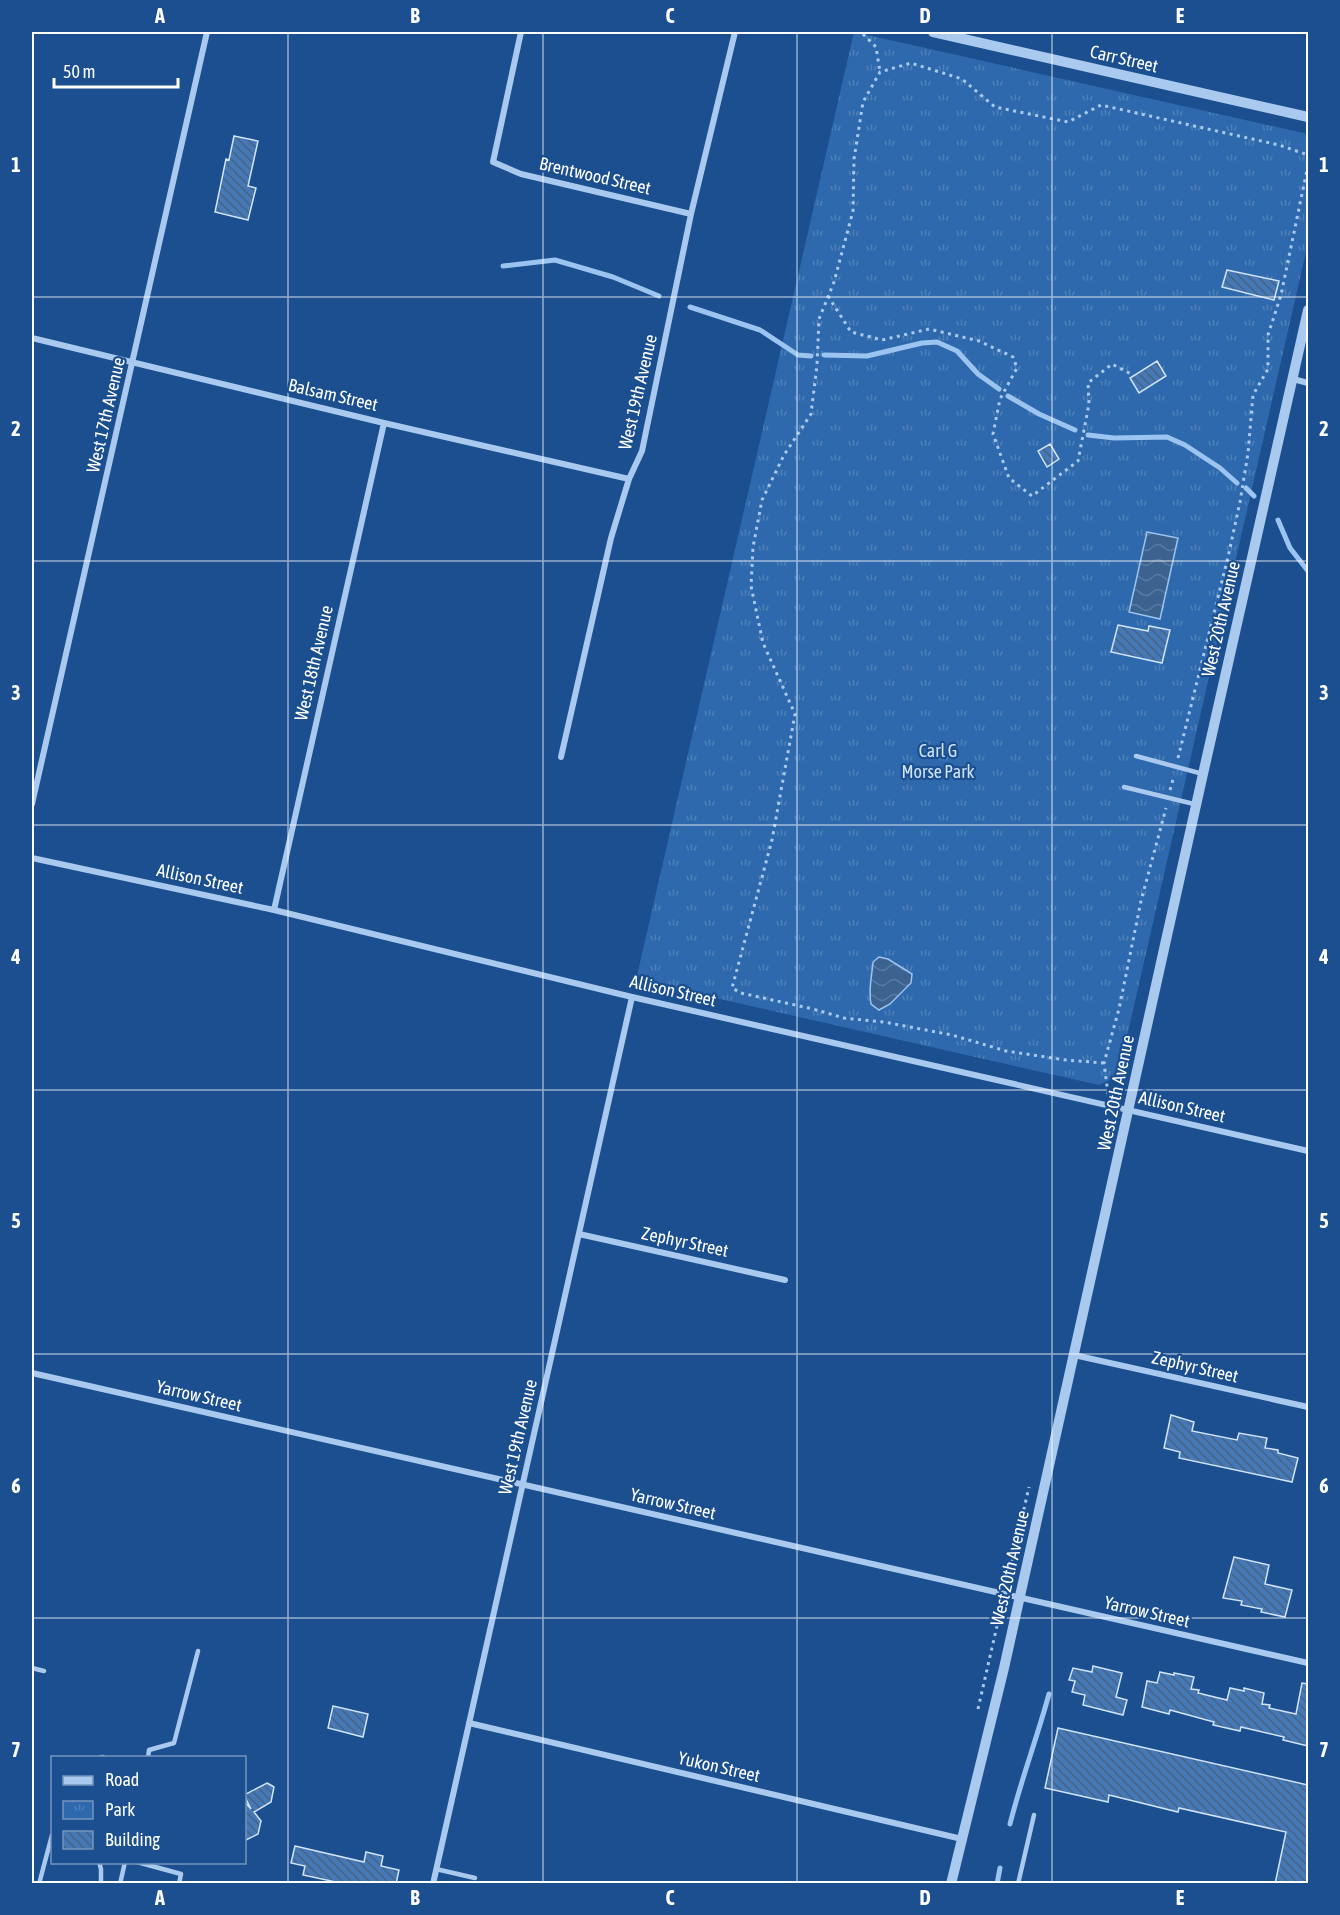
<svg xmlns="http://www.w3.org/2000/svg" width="1340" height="1915" viewBox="0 0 1340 1915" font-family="'Asap Condensed',sans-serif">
	<defs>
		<pattern id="park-tufts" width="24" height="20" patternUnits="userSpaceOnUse" patternTransform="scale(1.5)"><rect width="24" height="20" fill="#2e69ad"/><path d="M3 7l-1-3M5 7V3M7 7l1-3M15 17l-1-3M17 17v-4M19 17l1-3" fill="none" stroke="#4d80b9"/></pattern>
		<pattern id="water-waves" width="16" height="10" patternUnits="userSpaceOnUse" patternTransform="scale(1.5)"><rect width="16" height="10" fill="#3c6290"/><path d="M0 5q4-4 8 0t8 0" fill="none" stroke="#597aa1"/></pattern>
		<pattern id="building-back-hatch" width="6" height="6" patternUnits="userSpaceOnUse" patternTransform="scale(1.5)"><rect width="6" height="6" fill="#4478b7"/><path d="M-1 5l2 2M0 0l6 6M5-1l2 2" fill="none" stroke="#486282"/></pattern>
	</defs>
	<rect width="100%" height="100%" fill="#1b4f8f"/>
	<path fill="url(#park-tufts)" d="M854,32L1308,134V243L1118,1076L1099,1085L636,980Z"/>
	<path fill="url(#water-waves)" stroke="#9cc4f0" stroke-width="1.5" d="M1147,532L1178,538L1160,619L1129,612Z
		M879,957L888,959L912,974L911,983L890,1004L879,1010L871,1004C868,990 872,976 873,962Z"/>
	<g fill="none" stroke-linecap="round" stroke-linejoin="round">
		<path stroke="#9cc4f0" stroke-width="5" d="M503,266L555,260L613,277L659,296
			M690,307L760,330L798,355L811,356
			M824,355L867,356L922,343L937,342L957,351L978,374L999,389
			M1008,396L1039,414L1075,430
			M1088,435L1114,438L1167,437L1185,445L1220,468L1237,483
			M1246,488L1254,496
			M1278,520L1290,548L1308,571
			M1010,1824C1021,1780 1037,1738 1049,1694
			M997,1884L1000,1868"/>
	</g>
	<path fill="url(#building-back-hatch)" stroke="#cfe3fa" stroke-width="1.5" d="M234,136L258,141L248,186L256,188L248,220L215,212L226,159L229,160Z
		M1227,270L1279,281L1274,300L1222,287Z
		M1157,361L1166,376L1139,393L1130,378Z
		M1050,444L1059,459L1047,467L1038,451Z
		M1118,625L1148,631L1149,626L1170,630L1162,663L1111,652Z
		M1171,1415L1194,1422L1192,1431L1237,1440L1239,1433L1267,1438L1265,1448L1278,1450V1453L1298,1458L1292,1482L1179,1458L1180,1452L1164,1448Z
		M1234,1557L1269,1565L1265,1584L1292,1590L1285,1617L1261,1612L1262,1609L1241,1605L1242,1601L1223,1598Z
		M1093,1666L1122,1673L1116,1697L1127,1700L1123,1715L1083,1705L1085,1695L1072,1692L1075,1681L1069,1680L1073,1668L1092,1672Z
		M1160,1672L1174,1675V1673L1194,1677L1191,1689L1199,1690L1198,1693L1227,1700L1230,1688L1244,1691V1688L1264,1693L1262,1704L1270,1705L1269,1708L1296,1714L1302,1683L1308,1684V1746L1283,1740L1284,1737L1241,1727L1240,1731L1213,1725L1214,1722L1170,1710L1169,1714L1142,1707L1147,1681L1157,1683Z
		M333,1706L368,1714L363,1737L328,1728Z
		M1058,1728L1308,1785V1884H1275L1286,1832L1179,1808L1178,1812L1109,1795L1108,1802L1045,1788Z
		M267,1783L274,1787L271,1802L254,1812L261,1821L258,1834L244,1841V1801L251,1809L244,1795Z
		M295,1846L364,1862L366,1852L383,1856L381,1866L399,1870L396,1884H345L303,1875L305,1866L291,1863Z"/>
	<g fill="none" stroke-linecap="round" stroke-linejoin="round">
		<path stroke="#a9c9ee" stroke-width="3" stroke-dasharray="3 4.5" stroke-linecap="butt" d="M863,34L876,47L880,72
			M828,296L851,332L882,340L929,329L979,341L1013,357L1017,368L1000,399L993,434L1009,478L1032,496L1078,461L1089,404L1088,383L1112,364L1131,374
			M1178,758L1228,557L1240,502L1248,453L1253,395L1268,369V335L1281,295L1308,165
			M1170,790L1174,776
			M1104,1063L1066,1060L1006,1051L952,1035L884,1022L844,1018L813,1009L741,993L732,988L772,840L795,714L763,643L751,586L753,547L762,500L784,455L811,414L817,365L819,319L834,282L853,211L854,159L863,102L880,72L911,63L962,79L995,107L1068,122L1101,105L1279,145L1308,155
			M1108,1094L1104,1063L1119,1009L1141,901L1166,808
			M1007,1583L1029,1487
			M978,1709L1002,1604"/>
		<path stroke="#a9c9ee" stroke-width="4.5" d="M1136,756L1203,774
			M1124,787L1194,804
			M32,1668L44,1671
			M99,1758L103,1757
			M148,1758L149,1750L174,1743L198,1651
			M99,1862L101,1869V1884
			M137,1862L181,1874L179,1884
			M436,1869L475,1878
			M39,1884L52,1835
			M120,1884L125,1862
			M1018,1884L1034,1815"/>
		<path stroke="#a9c9ee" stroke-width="6" d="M521,32L493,162L521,174L691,214
			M32,338L384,423L629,479
			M1293,379L1308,383
			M561,757L611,538L629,479L642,451L691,214L735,32
			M32,804L207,32
			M32,858L274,910L632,997L1308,1151
			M274,910L384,423
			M579,1234L785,1280
			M1074,1355L1308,1407
			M32,1373L1308,1663
			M469,1723L962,1839
			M433,1884L632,997"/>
		<path stroke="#a9c9ee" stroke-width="10" d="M933,32L1308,117
			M951,1884L1004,1668L1203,774L1308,310"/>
	</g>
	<path fill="none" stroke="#fff" stroke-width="1.5" stroke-opacity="0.55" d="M288,32V1884M543,32V1884M797,32V1884M1052,32V1884M32,297H1308M32,561H1308M32,825H1308M32,1090H1308M32,1354H1308M32,1618H1308"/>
	<g text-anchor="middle" stroke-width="4.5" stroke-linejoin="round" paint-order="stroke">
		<g font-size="18" fill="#fff" stroke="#1b4f8f">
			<text transform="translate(1124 59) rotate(13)" y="6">Carr Street</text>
			<text transform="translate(595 176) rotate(13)" y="6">Brentwood Street</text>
			<text transform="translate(638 392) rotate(-77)" y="6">West 19th Avenue</text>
			<text transform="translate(333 395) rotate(13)" y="6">Balsam Street</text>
			<text transform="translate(106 415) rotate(-77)" y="6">West 17th Avenue</text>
			<text transform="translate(1221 619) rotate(-77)" y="6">West 20th Avenue</text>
			<text transform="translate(314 663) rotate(-77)" y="6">West 18th Avenue</text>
			<text transform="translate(200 879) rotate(12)" y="6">Allison Street</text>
			<text transform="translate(673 991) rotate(13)" y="6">Allison Street</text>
			<text transform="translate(1116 1093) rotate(-78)" y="6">West 20th Avenue</text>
			<text transform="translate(1182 1107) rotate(13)" y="6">Allison Street</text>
			<text transform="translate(685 1242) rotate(12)" y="6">Zephyr Street</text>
			<text transform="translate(1195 1367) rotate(13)" y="6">Zephyr Street</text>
			<text transform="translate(199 1396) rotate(13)" y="6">Yarrow Street</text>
			<text transform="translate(518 1437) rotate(-77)" y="6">West 19th Avenue</text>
			<text transform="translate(673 1504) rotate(13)" y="6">Yarrow Street</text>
			<text transform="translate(1010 1568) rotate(-77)" y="6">West 20th Avenue</text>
			<text transform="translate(1147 1612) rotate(13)" y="6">Yarrow Street</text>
			<text transform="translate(719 1767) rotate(13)" y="6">Yukon Street</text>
		</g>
		<g font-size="18" fill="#cfe3fa" stroke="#1b4f8f">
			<text x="938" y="757">Carl G<tspan x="938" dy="21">Morse Park</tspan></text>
		</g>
	</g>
	<rect width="1340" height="1915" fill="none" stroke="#1b4f8f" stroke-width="66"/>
	<rect x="51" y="1756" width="195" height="108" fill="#1b4f8f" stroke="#7695bc" stroke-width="1.5"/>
	<rect x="63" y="1776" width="30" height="9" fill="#a9c9ee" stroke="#7695bc" stroke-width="1.5"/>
	<text x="105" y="1786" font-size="18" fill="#ffffff">Road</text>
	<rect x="63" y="1801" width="30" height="18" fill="url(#park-tufts)" stroke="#7695bc" stroke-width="1.5"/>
	<text x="105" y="1816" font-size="18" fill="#ffffff">Park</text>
	<rect x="63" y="1831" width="30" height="18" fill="url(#building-back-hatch)" stroke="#7695bc" stroke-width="1.5"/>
	<text x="105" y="1846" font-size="18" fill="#ffffff">Building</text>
	<path d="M54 78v9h124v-9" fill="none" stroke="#ffffff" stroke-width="3"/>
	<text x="63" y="78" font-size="18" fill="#ffffff" stroke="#1b4f8f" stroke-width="4.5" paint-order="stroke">50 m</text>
	<rect x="33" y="33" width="1274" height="1849" fill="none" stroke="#fff" stroke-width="2"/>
	<g font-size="20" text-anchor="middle" font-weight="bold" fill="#fff">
		<text x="160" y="23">A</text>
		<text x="415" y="23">B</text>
		<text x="670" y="23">C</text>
		<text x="925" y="23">D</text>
		<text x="1180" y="23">E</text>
		<text x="16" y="172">1</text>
		<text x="1324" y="172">1</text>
		<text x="16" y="436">2</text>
		<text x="1324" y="436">2</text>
		<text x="16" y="700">3</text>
		<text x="1324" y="700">3</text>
		<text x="16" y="964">4</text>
		<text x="1324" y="964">4</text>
		<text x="16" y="1228">5</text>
		<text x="1324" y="1228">5</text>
		<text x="16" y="1493">6</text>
		<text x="1324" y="1493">6</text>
		<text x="16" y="1757">7</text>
		<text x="1324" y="1757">7</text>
		<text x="160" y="1905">A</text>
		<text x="415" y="1905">B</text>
		<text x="670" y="1905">C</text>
		<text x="925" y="1905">D</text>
		<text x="1180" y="1905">E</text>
	</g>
</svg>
